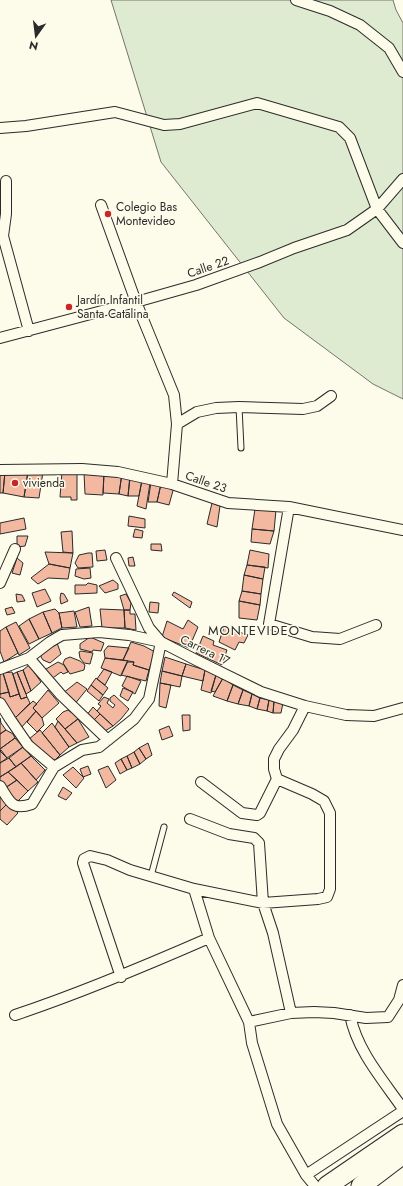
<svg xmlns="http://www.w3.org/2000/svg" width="403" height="1186" viewBox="0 0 403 1186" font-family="Jost,sans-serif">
	<rect width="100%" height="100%" fill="#fdfbea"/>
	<path fill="#deebd1" stroke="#74746e" d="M111,0H393L396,10L403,23V399L373,384L284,318L161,162Z"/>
	<path fill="#f2b8a0" stroke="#2b2b2b" d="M0,472H5L3,493H0Z
		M5,472H28L24,497L3,493Z
		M28,472H43L39,498L24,497Z
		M62,472H77V500H71V497H60Z
		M84,473H104L103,495L85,494Z
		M104,473H122L119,494L103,493Z
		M122,473L130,475L128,496L119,494Z
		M130,478L142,480L139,496H128Z
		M142,480L150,483L146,509L137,506Z
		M151,482L161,484L157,502H148Z
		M161,484L174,487L169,505L157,502Z
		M212,503L220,506L217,527L207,524Z
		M255,509L276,510L274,531L252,529Z
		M129,516L145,519V528L128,526Z
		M24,518L26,529L0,534V523Z
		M135,529L143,531L142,538L133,537Z
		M252,529L274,531L270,544L251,542Z
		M72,531L73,553L63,552L61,532Z
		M17,536H28L25,546L17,547Z
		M151,544H161L162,551L151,550Z
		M105,550L107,560L97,561L96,551Z
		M250,550L269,554L268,568L247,565Z
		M45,552L73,553L70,568L49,564Z
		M88,553H92L93,567L78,568L75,563L79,555Z
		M133,557L135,566H129L128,558Z
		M17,558L23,563L20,575L12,573Z
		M49,564L70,568L68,579L48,578L38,584L31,578Z
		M247,565L265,567L263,579L244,575Z
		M90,568L91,578L84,579L75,576L76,569Z
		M244,575L263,579L261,594L242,591Z
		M113,580L118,584V589L105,593L99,586Z
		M88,583L97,585V593L75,594V585H86Z
		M45,589L51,601L37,607L32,593Z
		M242,591L261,594L260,605L239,601Z
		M174,592L192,602L190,608L172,595Z
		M61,593L64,594L68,601L61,604L60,598Z
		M16,594L22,595L25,601L17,602Z
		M126,594L131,603L130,610H124L120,596Z
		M239,601L260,605L257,620L239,618Z
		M150,602L159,603L158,613L149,612Z
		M12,607L15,613L7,615L5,609Z
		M89,607L92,626L80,627L75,612Z
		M55,609L59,613L62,628L52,633L43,612Z
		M100,609L124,610L125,628H102Z
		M124,610H130V614H135L136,630L125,628Z
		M74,611L77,627L62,628L59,613Z
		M43,612L52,633L39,639L29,619Z
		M29,619L39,639L29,644L19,626Z
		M188,620L198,627L189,648L162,637L167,621L183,629Z
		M16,622L30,648L19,655L6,627Z
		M6,627L18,653L4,662L0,651V631Z
		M224,627L248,635L244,643L239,642L235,650L219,642Z
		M203,636L214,641L213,645L227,650L222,665L196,653Z
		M90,637L104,643L101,651L93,650L92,652L80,649V644Z
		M56,640L61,654L50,663L43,660L41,657V652Z
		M131,642L144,646L155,652L149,670L133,665L134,662L123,660Z
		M108,646L129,648L123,660L105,658L104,651Z
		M81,651L93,653L90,664L84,663L80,658L79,652Z
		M70,657L80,661L85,665L84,670L70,674L63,663L65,659Z
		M165,657L186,664L182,676L162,671Z
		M105,658L128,661L121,676L101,668Z
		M58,662L64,665L68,672L63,674L61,672L50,680L41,672Z
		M127,662H134L133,665L149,670L146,681L121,675Z
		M186,664L205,670L203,681L182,676Z
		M29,665L41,682L31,691L23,670Z
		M104,669L112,672L105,685L97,679Z
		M23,670L31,691L26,694L17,672Z
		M205,670L216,675L211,693L201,690Z
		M162,671L182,676L180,687L160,683Z
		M12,672L19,694L10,697L3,673Z
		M17,672L26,694L27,697L21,699L13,674Z
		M3,673L9,692L0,694V674Z
		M216,675L223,678L215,692L211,691Z
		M127,676L141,681L135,694L122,686Z
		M96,678L108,688L103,695L91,685Z
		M223,678L233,685L227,701L213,696Z
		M77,682L87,689L74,705L62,694Z
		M160,683L171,685L166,708L159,706Z
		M91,685L103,695L99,701L87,691Z
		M233,685L243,690L238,704L227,701Z
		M123,688L133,692L128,701L120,696Z
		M48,690L59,703L42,718L33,708Z
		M243,690L252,694L249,706L238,704Z
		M9,692L10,697L19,694L21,699L27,697L30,703L13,720L0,701V694Z
		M252,694L260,698L257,709L249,706Z
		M114,695L129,709L121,719L113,726L97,711L101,706L98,704L104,697L109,699L107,703L113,708L115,705L110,701V698Z
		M260,698L269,700L267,711L257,709Z
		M269,700L274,701L273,713L267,711Z
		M33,701L37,704L33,708L36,711L21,728L13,720Z
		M274,701L283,703L281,713H273Z
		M93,707L100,714L93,721L86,716Z
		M68,710L79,718L65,729L56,719L63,712Z
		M36,711L42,718L44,725L37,732L27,722Z
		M100,714L113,726L105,731L93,721Z
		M182,715H190V730L183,731Z
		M0,718L1,723L6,730L0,734Z
		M78,719L89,737L77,743L65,729Z
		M58,721L65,729L77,743L69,747L55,727Z
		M52,723L69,747L60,755L42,733Z
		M169,726L173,736L162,740L159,730Z
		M6,730L13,734L15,738L0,749V734Z
		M40,730L60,755L54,761L29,739Z
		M15,738L23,747L7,758L0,751V749Z
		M148,743L152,755L146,759L139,748Z
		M23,747L31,756L16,767L9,758Z
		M139,748L146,759L140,764L134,752Z
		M1,750L7,758L0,763V751Z
		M134,752L140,764L132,768L127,756Z
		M31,756L45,770L36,780L21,763Z
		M127,756L132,768L127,770L121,759Z
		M9,758L16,767L0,777V763Z
		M121,759L127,770L120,774L115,763Z
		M21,763L38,782L28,791L8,772Z
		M88,766L91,774L83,777L80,769Z
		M108,766L116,780L106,788L98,770Z
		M73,767L84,778L76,788L63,775Z
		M8,772L17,780L5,788L0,781V777Z
		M17,780L28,791L15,804L5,788Z
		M63,787L72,793L66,800L58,796Z
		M0,793L8,803L0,811Z
		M8,803L18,813L7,825L0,819V811Z"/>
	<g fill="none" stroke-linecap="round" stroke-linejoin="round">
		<g stroke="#2b2b2b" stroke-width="7">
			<path id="lane" d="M239,407L241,448
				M151,876L164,827"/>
		</g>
		<g stroke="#2b2b2b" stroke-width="12">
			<path id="street" d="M296,0L330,11L360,25L389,48L403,72
				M0,128L26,126L115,112L164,125L180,124L257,103L339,127L350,138L377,209L403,243
				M6,181V214L3,236L29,331
				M101,205L136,302L174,395L177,424L172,484
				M0,338L136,302L196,285L260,262L294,248L347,230L377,209L403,179
				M177,424L197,412L216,408L239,407L303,409L317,406L331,396
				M0,470L82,469L118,472L172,484L228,503L289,507L403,530
				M289,507L269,624L312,637L340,639L376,625
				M0,583L15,549
				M29,658L61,695L108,740
				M0,669L29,658L50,642L62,635L99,632L129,635L161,642L196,660L261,692L305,706L346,715L374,716L403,708
				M0,703L10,719L28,745L54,767
				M201,782L242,813L257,815L260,813L277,779L274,769V759L279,749L293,730L305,706
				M0,786C10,802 12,811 32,804L54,767L82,750L99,747L134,719L149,699L161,642L149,628L116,558
				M190,819L229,834L254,838L259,843L263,903L273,933L291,1013
				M194,889L209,938L249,1022L252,1043L277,1124L306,1175L315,1186
				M121,977L83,863L84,859L90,856L107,860L130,870L194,889L263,903L318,899L327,897L330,889V813L324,801L312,794L277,779
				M15,1015C81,993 145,966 209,938
				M350,1015C357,1051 383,1080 403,1109
				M249,1022L291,1013L314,1012L334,1013L366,1018L388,1017L399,1000L403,985
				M306,1175L403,1111"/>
		</g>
		<g stroke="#2b2b2b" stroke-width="21">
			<path id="highway" d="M327,1186L403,1134
				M361,1186L403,1154"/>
		</g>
		<use href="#lane" stroke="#fdfbea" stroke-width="5"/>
		<use href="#street" stroke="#fdfbea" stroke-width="10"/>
		<use href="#highway" stroke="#fdfbea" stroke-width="19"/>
	</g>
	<g fill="#c62828" stroke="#fdfbea" stroke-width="1.5">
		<circle cx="108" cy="214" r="4"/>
		<circle cx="69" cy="307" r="4"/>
		<circle cx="15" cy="483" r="4"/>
	</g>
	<g text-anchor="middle" stroke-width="3" stroke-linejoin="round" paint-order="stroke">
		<g font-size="12" fill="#2b2b2b" stroke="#fdfbea" text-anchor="start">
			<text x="116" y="211">Colegio Bas<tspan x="116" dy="14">Montevideo</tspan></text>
			<text x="77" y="304">Jardín Infantil<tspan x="77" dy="14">Santa Catalina</tspan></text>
			<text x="23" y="487">vivienda</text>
		</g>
		<g font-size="12" fill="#2b2b2b" stroke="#fdfbea">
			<text transform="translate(208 267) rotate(-19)" y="4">Calle 22</text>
			<text transform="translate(206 482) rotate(19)" y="4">Calle 23</text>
			<text transform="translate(205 650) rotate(26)" y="4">Carrera 17</text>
		</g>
		<g font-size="13" letter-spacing="1" fill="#2b2b2b" stroke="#fdfbea">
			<text x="254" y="635">MONTEVIDEO</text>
		</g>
	</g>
	<g transform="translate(36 36) rotate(194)" stroke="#fdfbea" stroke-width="3" paint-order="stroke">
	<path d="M0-3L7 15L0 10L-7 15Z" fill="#2b2b2b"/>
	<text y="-6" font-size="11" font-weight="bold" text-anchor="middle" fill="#2b2b2b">N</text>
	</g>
</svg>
